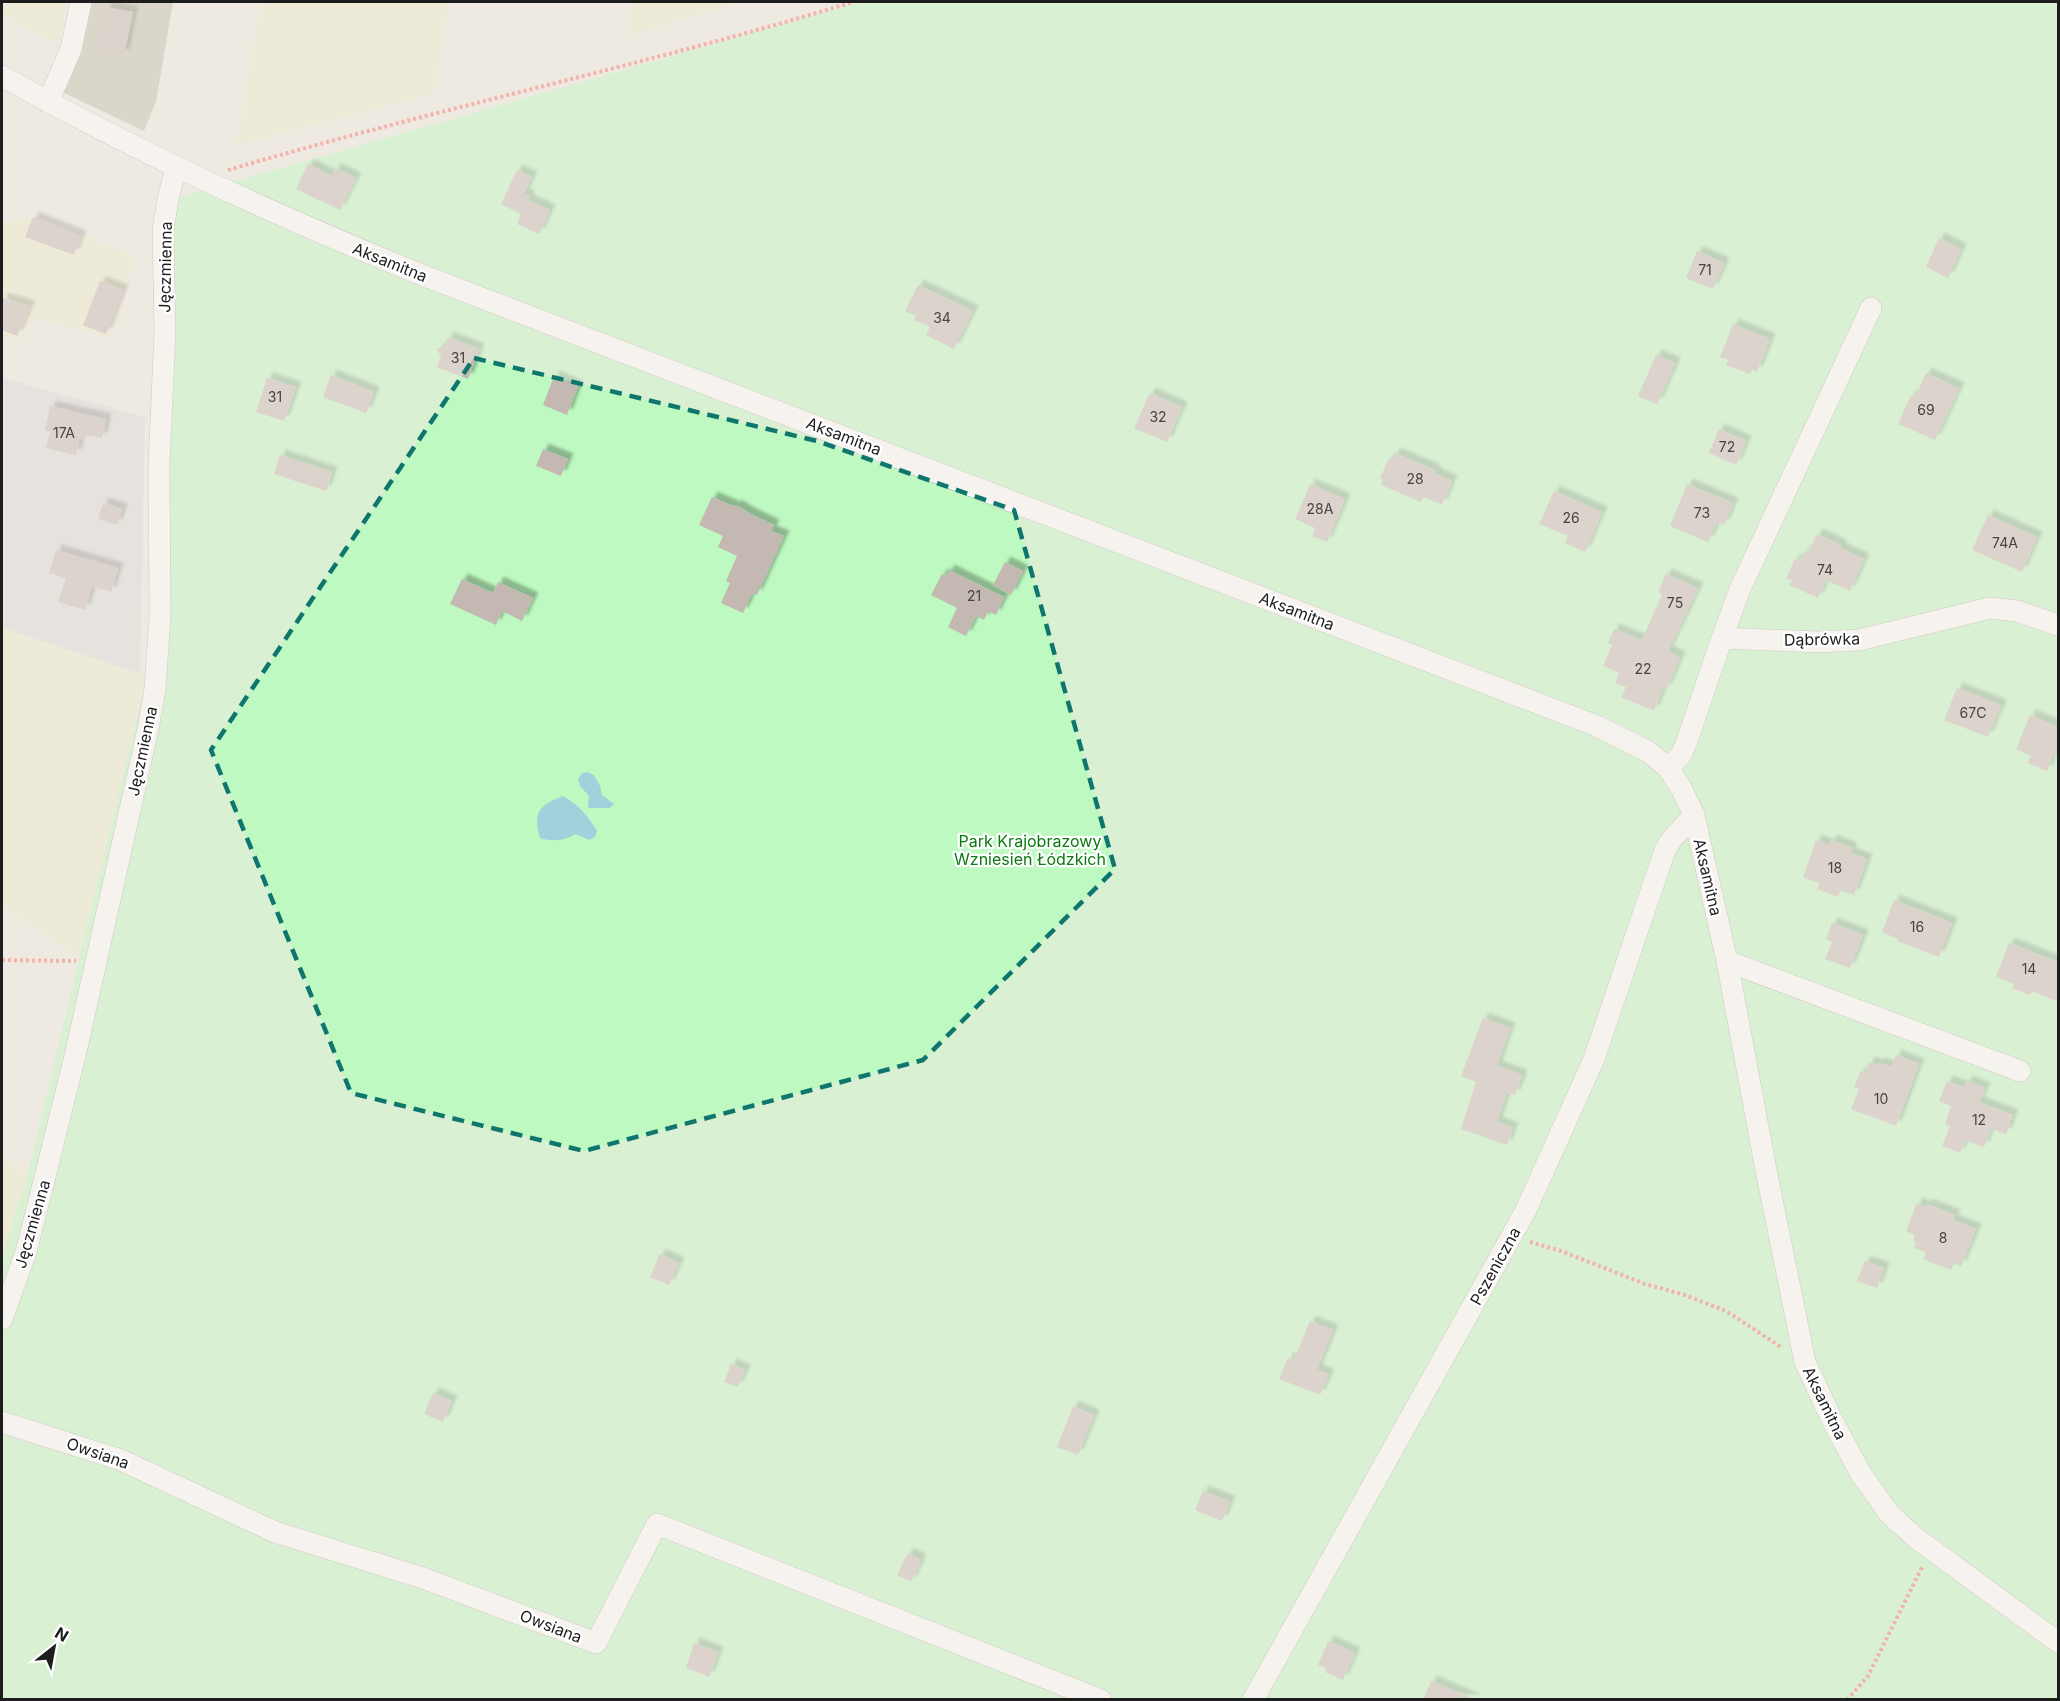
<svg xmlns="http://www.w3.org/2000/svg" width="2060" height="1701" viewBox="0 0 2060 1701" font-family="Inter,sans-serif">
	<defs>
		<filter id="shadow"><feDropShadow dx="5.5" dy="-5.5" stdDeviation="1.5" flood-color="#0004"/></filter>
	</defs>
	<rect width="100%" height="100%" fill="#eeeae2"/>
	<path fill="#dbdada" d="M2,378L145,417L140,674L2,628Z"/>
	<path fill="#c2c2ae" d="M91,2H173L156,102L144,131L62,92L82,50Z"/>
	<path fill="#ecedcd" d="M2,2H67L58,45L2,14Z
		M261,2H449L434,94L236,145Z
		M632,2H743L627,36Z
		M33,217L135,256L111,338L29,318L19,341L2,334V223Z
		M2,628L147,676L80,957L2,906Z
		M2,1156L34,1179L2,1287Z"/>
	<path fill="#bef9c1" d="M861,2H2058V1699L2,1700V1258L26,1180L147,676L169,200Z"/>
	<path fill="#a2d1dc" d="M587,772L594,775L600,786L602,795L614,804L610,808H588L589,796L580,786L578,780L581,774Z
		M563,796C579,805 588,816 597,831L595,837L589,840L575,834C565,841 552,842 540,838C533,812 539,805 563,796Z"/>
	<path fill="#c3b9b2" filter="url(#shadow)" d="M106,7L133,12L124,55L97,49Z
		M308,164L332,176L335,168L356,178L340,210L296,189Z
		M517,170L532,177L524,194L530,196L528,200L550,210L539,234L517,224L521,214L501,204Z
		M33,217L81,236L74,255L25,237Z
		M1939,238L1961,249L1948,278L1926,267Z
		M1697,251L1724,263L1713,289L1686,278Z
		M100,281L123,290L106,334L83,325Z
		M918,285L973,311L954,349L926,335L930,327L914,320L916,316L905,311Z
		M2,298L30,306L17,336L2,330Z
		M1733,324L1770,339L1757,372L1752,369L1750,374L1726,365L1728,360L1720,357Z
		M448,337L479,349L468,379L437,367L441,357L437,349L445,345Z
		M1656,355L1675,363L1657,404L1638,396Z
		M1926,373L1959,388L1935,440L1898,424L1911,395L1915,397Z
		M331,375L374,392L366,413L323,397Z
		M554,376L578,386L567,415L543,405Z
		M267,378L296,387L284,421L256,412Z
		M1150,393L1182,407L1167,442L1134,428Z
		M50,406L106,419L102,438L86,435L85,440L80,438L76,455L46,448L50,432L45,430Z
		M1719,429L1746,441L1736,465L1709,453Z
		M543,449L568,459L561,476L536,466Z
		M1395,453L1435,470L1434,473L1452,481L1442,505L1424,497L1421,502L1381,485L1383,480L1380,478L1389,458L1392,460Z
		M280,455L332,472L326,491L274,474Z
		M1310,484L1345,499L1327,542L1312,536L1315,528L1295,519Z
		M1687,484L1733,503L1724,525L1717,522L1708,542L1670,526Z
		M1554,491L1602,512L1585,552L1565,543L1568,536L1539,524Z
		M712,497L735,507L736,505L751,514L774,525L771,531L784,536L757,595L752,593L743,613L721,603L730,583L726,581L737,556L718,547L723,536L699,525Z
		M103,503L122,509L117,525L98,519Z
		M1988,515L2037,537L2022,572L1972,550Z
		M1817,534L1841,545L1840,548L1864,559L1850,591L1826,580L1818,598L1789,585L1792,580L1786,578L1795,559L1800,561L1805,551L1809,552Z
		M56,550L118,568L111,592L92,586L85,610L58,602L66,578L49,573Z
		M1005,562L1023,571L1011,595L993,585Z
		M949,570L1004,597L996,615L988,611L984,620L976,616L966,636L948,627L957,608L931,595L942,574L946,576Z
		M1666,574L1698,588L1668,651L1680,657L1666,690L1663,688L1654,711L1621,697L1626,687L1615,683L1619,673L1603,666L1612,645L1608,643L1614,629L1642,640L1662,594L1658,592Z
		M462,579L493,593L498,582L533,598L522,621L502,611L496,625L450,604Z
		M1957,688L2001,705L1988,737L1944,720Z
		M2030,715L2058,727V757L2053,755L2047,771L2028,763L2031,756L2016,749Z
		M1816,840L1830,845L1831,840L1852,848L1850,853L1867,859L1854,895L1840,890L1838,897L1817,889L1819,883L1803,877Z
		M1894,900L1952,923L1939,957L1897,941L1898,939L1882,932Z
		M1832,923L1863,935L1850,968L1825,959L1832,942L1826,939Z
		M2009,943L2058,962V1002L2032,991L2030,995L2012,988L2014,984L1996,977Z
		M1483,1018L1510,1028L1497,1066L1522,1075L1515,1095L1507,1093L1497,1122L1513,1128L1507,1145L1461,1129L1476,1082L1461,1076Z
		M1896,1055L1919,1064L1896,1126L1851,1109L1859,1089L1854,1087L1860,1072L1865,1073L1869,1062L1878,1065L1879,1063L1891,1067Z
		M1947,1081L1964,1087L1967,1081L1985,1088L1979,1102L2013,1115L2006,1134L1991,1129L1984,1147L1965,1140L1960,1153L1942,1146L1950,1126L1945,1124L1951,1106L1939,1101Z
		M1917,1203L1926,1207L1927,1204L1955,1215L1953,1220L1976,1229L1961,1266L1954,1263L1951,1270L1923,1259L1926,1252L1914,1248L1916,1242L1913,1240L1915,1235L1906,1231Z
		M660,1254L679,1263L669,1285L650,1277Z
		M1865,1261L1884,1268L1877,1288L1857,1281Z
		M1310,1321L1333,1330L1317,1370L1329,1374L1320,1395L1279,1379L1288,1358L1294,1360Z
		M731,1364L745,1370L738,1387L724,1382Z
		M433,1393L452,1401L443,1422L424,1414Z
		M1073,1406L1094,1415L1078,1455L1057,1447Z
		M1203,1491L1230,1501L1222,1521L1195,1510Z
		M908,1553L921,1560L911,1582L897,1575Z
		M1328,1641L1355,1653L1343,1680L1325,1672L1326,1668L1318,1665Z
		M694,1643L718,1652L709,1677L686,1668Z
		M1431,1681L1474,1699V1700H1423Z"/>
	<g fill="none" stroke-linecap="round" stroke-linejoin="round">
		<g stroke="#a4a4a4" stroke-width="22">
			<path id="minor" d="M2,76C138,153 277,216 422,275L1597,726L1649,752L1668,768L1681,788L1694,815L1727,961L1766,1170L1805,1362L1832,1420L1861,1474L1888,1512L1899,1523L1916,1538L2058,1642
				M48,102L71,49L81,2
				M1722,638L1740,589L1871,308
				M1668,768L1681,755L1686,744L1722,638L1817,642L1859,640L1990,608L2017,611L2058,625
				M1727,961L2020,1071
				M2,1319L26,1252L42,1189L75,1056L148,729L155,689L160,617L159,464L165,332L163,230L168,199L176,168
				M2,1422L121,1460L275,1532L423,1578L596,1643L657,1524L1101,1700
				M1253,1700L1526,1210L1594,1059L1665,850L1672,839L1694,815"/>
		</g>
		<path stroke="#f97268" stroke-width="4" stroke-dasharray="3 3" stroke-linecap="butt" d="M228,170C435,109 647,65 853,2
			M2,960L76,961
			M1530,1242L1561,1251L1645,1284L1685,1295L1726,1311L1781,1347
			M1847,1700L1868,1676L1923,1565"/>
		<use href="#minor" stroke="#fff" stroke-width="21"/>
	</g>
	<path d="M0 0H2060V1701H0ZM474,358L817,441L1014,510L1115,869L923,1060L584,1151L351,1093L211,750Z" fill="#eeeae2" fill-opacity=".55" fill-rule="evenodd"/>
	<path fill="none" stroke="#0f766e" stroke-width="4.5" stroke-dasharray="12 8" stroke-linejoin="round" d="M474,358L817,441L1014,510L1115,869L923,1060L584,1151L351,1093L211,750Z"/>
	<g text-anchor="middle" stroke-width="4.5" stroke-linejoin="round" paint-order="stroke">
		<g font-size="14" fill="#464442">
			<text x="1705" y="275">71</text>
			<text x="942" y="323">34</text>
			<text x="458" y="363">31</text>
			<text x="275" y="402">31</text>
			<text x="1926" y="415">69</text>
			<text x="1158" y="422">32</text>
			<text x="64" y="438">17A</text>
			<text x="1727" y="452">72</text>
			<text x="1415" y="484">28</text>
			<text x="1320" y="514">28A</text>
			<text x="1702" y="518">73</text>
			<text x="1571" y="523">26</text>
			<text x="2005" y="548">74A</text>
			<text x="1825" y="575">74</text>
			<text x="974" y="601">21</text>
			<text x="1675" y="608">75</text>
			<text x="1643" y="674">22</text>
			<text x="1973" y="718">67C</text>
			<text x="1835" y="873">18</text>
			<text x="1917" y="932">16</text>
			<text x="2029" y="974">14</text>
			<text x="1881" y="1104">10</text>
			<text x="1979" y="1125">12</text>
			<text x="1943" y="1243">8</text>
		</g>
		<g font-size="16" fill="#1d1d1d" stroke="#fff">
			<text transform="translate(390 262) rotate(22)" y="6">Aksamitna</text>
			<text transform="translate(165 267) rotate(-89)" y="6">Jęczmienna</text>
			<text transform="translate(844 436) rotate(21)" y="6">Aksamitna</text>
			<text transform="translate(1297 611) rotate(21)" y="6">Aksamitna</text>
			<text transform="translate(1822 639) rotate(-1)" y="6">Dąbrówka</text>
			<text transform="translate(142 751) rotate(-78)" y="6">Jęczmienna</text>
			<text transform="translate(1708 877) rotate(77)" y="6">Aksamitna</text>
			<text transform="translate(32 1224) rotate(-74)" y="6">Jęczmienna</text>
			<text transform="translate(1495 1266) rotate(-61)" y="6">Pszeniczna</text>
			<text transform="translate(1825 1403) rotate(64)" y="6">Aksamitna</text>
			<text transform="translate(98 1453) rotate(19)" y="6">Owsiana</text>
			<text transform="translate(551 1626) rotate(21)" y="6">Owsiana</text>
		</g>
		<g font-size="16" fill="#0b7a10" stroke="#fff">
			<text x="1030" y="847">Park Krajobrazowy<tspan x="1030" dy="18">Wzniesień Łódzkich</tspan></text>
		</g>
	</g>
	<rect width="2060" height="1701" fill="none" stroke="#1d1d1d" stroke-width="6"/>
	<g transform="translate(54 1647) rotate(31)" stroke="#ffffff" stroke-width="4.5" paint-order="stroke">
	<path d="M0-4.5L10 22L0 15L-10 22Z" fill="#1d1d1d"/>
	<text y="-9" font-size="16" font-weight="bold" text-anchor="middle" fill="#1d1d1d">N</text>
	</g>
</svg>
